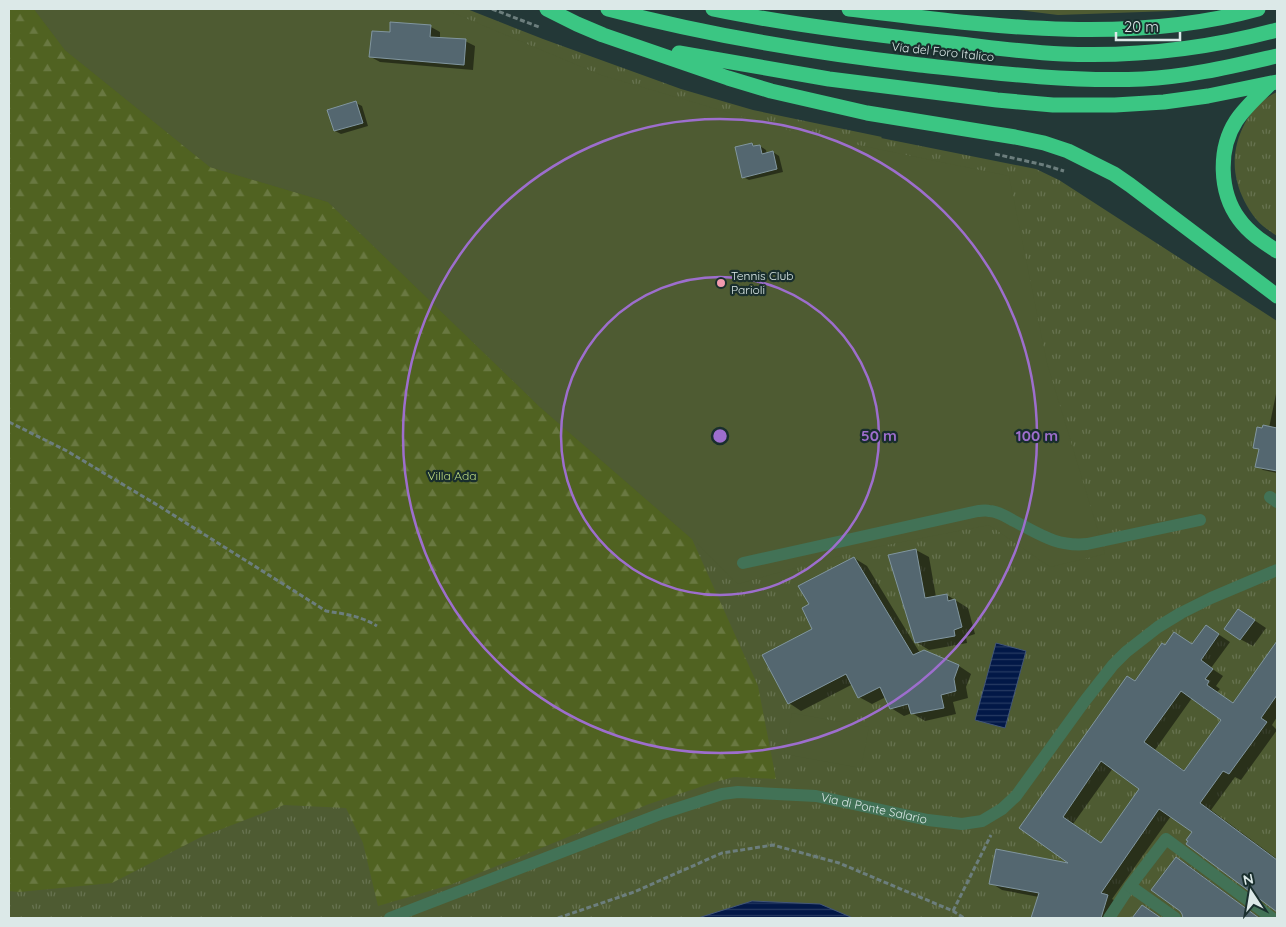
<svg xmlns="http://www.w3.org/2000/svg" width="1286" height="927" viewBox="0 0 1286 927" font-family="Quicksand,sans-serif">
	<defs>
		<pattern id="grass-tufts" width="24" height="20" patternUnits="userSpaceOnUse" patternTransform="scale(1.25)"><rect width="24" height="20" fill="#4e5b32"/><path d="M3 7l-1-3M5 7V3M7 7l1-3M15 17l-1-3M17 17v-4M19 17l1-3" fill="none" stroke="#677350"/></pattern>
		<pattern id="forest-firs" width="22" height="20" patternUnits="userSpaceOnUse" patternTransform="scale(1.25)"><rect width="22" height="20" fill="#506221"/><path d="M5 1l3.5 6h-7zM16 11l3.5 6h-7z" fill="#697841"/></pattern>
		<pattern id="water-rules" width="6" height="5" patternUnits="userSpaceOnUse" patternTransform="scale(1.25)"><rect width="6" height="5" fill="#021847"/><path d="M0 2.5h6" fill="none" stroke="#263a62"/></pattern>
	</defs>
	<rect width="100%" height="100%" fill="#233837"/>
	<path fill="url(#grass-tufts)" d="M9,9H467L543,39L681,89L753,110L882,137L881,138L1036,169L1059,180L1277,321V918H9Z
		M1010,9H1185L1170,11L1058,15Z
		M1277,92V236C1270,231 1261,226 1256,219C1247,208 1240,194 1237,181C1228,148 1246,106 1277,92Z"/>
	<path fill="url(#forest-firs)" d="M9,9H34L65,50L210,167L328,202L540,407L692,539L758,686L776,779L734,777L715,782L649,804L450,885L378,906L363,843L346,808L284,805L201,837L112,883L19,892L9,891Z"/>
	<path fill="#4e5b32" d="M34,9H444L601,75L795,132L1009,176L1047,363L1105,554L1050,567L989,525L861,550L738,584L692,539L540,407L328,202L210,167L65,50Z
		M792,713L869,727L861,768L784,754Z"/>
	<path fill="url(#water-rules)" stroke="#435777" d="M996,643L1026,651L1005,728L975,720Z
		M752,901L820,904L853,918H698Z"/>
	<path fill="#0007" fill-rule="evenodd" d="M431,27L440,32V39L465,41L475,46L473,70L380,62L371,57L391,34Z
		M356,103L362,106L368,126L341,134L335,131Z
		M752,144L757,147L760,146L766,150L767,154L773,152L779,156L783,172L749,180L743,177Z
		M1277,389V473L1263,470L1257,466L1260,450L1255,447L1269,428Z
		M916,550L929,557L936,597L947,595L968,608L975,634L966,637L967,643L929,650L916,642Z
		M854,558L867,566L920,653L924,651L959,666L971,674L966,687L968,698L953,702L956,714L925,721L912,713L904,716L891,708L886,697L872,704L859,697L853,684L801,711L789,703L814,629L810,605Z
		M1251,618L1266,628L1253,646L1240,639Z
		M1206,626L1230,642L1211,668L1223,676L1216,686L1220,689L1217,692L1234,704L1277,643V717L1272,725L1277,730L1241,780L1235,777L1211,810L1277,859V910L1188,843L1194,832L1171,816L1112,899L1119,903L1114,918H1038L1033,916L1039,897L1002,890L991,883L1073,866L1020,828L1136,682L1166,646L1193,645ZM1192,698L1223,720L1185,771L1155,750ZM1113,768L1141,789L1102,844L1073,824Z
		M1176,858L1188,865L1259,918H1184L1181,911Z"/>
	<path fill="#546770" stroke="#81969f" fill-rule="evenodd" d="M390,22L431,25L430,37L466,39L464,65L369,57L372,31L390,32Z
		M356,101L363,123L334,131L327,110Z
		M752,143L753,146L760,145L762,154L773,151L777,169L742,178L735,147Z
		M1263,425L1277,428V471L1255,467L1259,449L1253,448L1257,427L1262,428Z
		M916,549L925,598L947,594L948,601L955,599L962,627L954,630L955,636L915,643L888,555Z
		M854,557L913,655L924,650L959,665L954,679L956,691L941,695L944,708L911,714L908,704L890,709L880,687L858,698L846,674L788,704L762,655L812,629L802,608L809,604L798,586Z
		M1238,609L1255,620L1240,640L1224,629Z
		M1206,625L1219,634L1201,660L1213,669L1205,679L1209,681L1207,685L1233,703L1277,641V695L1261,718L1267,722L1229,774L1223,771L1200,803L1277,860V912L1186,844L1188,841L1186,840L1192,832L1159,809L1101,893L1108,895L1101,918H1031L1039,893L989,884L996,849L1068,863L1019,828L1127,676L1135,681L1162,643L1165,645L1174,632L1192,644ZM1181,691L1221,720L1184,771L1144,742ZM1101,761L1139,789L1101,843L1063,817Z
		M1176,857L1259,918H1183L1182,914L1180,911L1151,890Z
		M1142,905L1161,918H1132Z"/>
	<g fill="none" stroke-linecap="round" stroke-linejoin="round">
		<path stroke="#6c7e7d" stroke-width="3" stroke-dasharray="5 2.5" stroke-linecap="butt" d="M492,9L539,27
			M995,154L1044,165L1064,171
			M9,422L67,451L159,506L326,611C345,614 361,616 377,626
			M953,911L991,835
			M558,918L634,892L722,853L773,845L839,863L953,911L964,918"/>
		<g stroke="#427256" stroke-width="12">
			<path d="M1270,497L1277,502"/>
			<path d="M743,563L978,511C981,511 986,510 989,511C998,511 1007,517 1014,521C1039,534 1057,547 1087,544L1200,520"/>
			<path id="s1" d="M390,918L663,813L722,794L738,792L816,796L928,820L962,824L982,821L1002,809L1016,796L1084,702L1113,665L1126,652L1158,627L1181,613L1211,598L1277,570"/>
			<path d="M1109,918L1130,886"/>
			<path d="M1175,918L1130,886L1166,839L1272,918"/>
		</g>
		<path stroke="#3bc683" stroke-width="15" d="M547,9L577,24L603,35L728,78L771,91L867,113L1015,137L1044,143L1068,151L1114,174L1130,185L1277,296
			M608,9C710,36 815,53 920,65C994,73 1068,82 1143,79C1188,77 1233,66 1277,56
			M713,9C785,24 858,33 931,41C975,45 1019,52 1063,54C1135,57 1207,49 1277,30
			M849,9C983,25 1125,46 1258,9
			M679,53L829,79L997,100L1053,105H1115L1164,102L1208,96L1277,82
			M1270,84C1259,95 1245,107 1236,121C1218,149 1219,192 1239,219C1249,233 1263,242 1277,251"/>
	</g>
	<g fill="none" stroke="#9d6ecd" stroke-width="2.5">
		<circle cx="720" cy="436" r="159"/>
		<circle cx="720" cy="436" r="317"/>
	</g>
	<circle fill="#f29aae" stroke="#192e2d" stroke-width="2" cx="721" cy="283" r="5"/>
	<g text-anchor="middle" stroke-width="4.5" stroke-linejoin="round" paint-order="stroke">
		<g font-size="12" fill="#dce9e8" stroke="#192e2d">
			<text transform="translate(943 52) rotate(6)" y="4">Via del Foro Italico</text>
			<text dy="4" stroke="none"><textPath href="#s1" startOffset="508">Via di Ponte Salario</textPath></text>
		</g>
		<g font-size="12" fill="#dce9e8" stroke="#192e2d" text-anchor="start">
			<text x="731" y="280">Tennis Club<tspan x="731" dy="14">Parioli</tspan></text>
		</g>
		<g font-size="12" fill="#bfdd80" stroke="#192e2d">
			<text x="452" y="480">Villa Ada</text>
		</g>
	</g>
	<circle cx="720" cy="436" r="8" fill="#9d6ecd" stroke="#192e2d" stroke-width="2.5"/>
	<g font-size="15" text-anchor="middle" font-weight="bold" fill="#9d6ecd" stroke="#192e2d" stroke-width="4.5" stroke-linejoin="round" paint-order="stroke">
		<text x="879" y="441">50 m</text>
		<text x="1037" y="441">100 m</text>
	</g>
	<rect width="1286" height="927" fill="none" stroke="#dce9e8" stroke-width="20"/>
	<g transform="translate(1251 892) rotate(348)" stroke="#192e2d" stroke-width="4" paint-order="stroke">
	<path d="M0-4L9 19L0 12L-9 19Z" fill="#dce9e8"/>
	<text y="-8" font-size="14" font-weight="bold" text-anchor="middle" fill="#dce9e8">N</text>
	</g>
	<path d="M1116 32v8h64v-8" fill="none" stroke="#dce9e8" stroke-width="2.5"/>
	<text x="1124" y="32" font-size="15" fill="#dce9e8" stroke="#192e2d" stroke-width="4" paint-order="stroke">20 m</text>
</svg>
